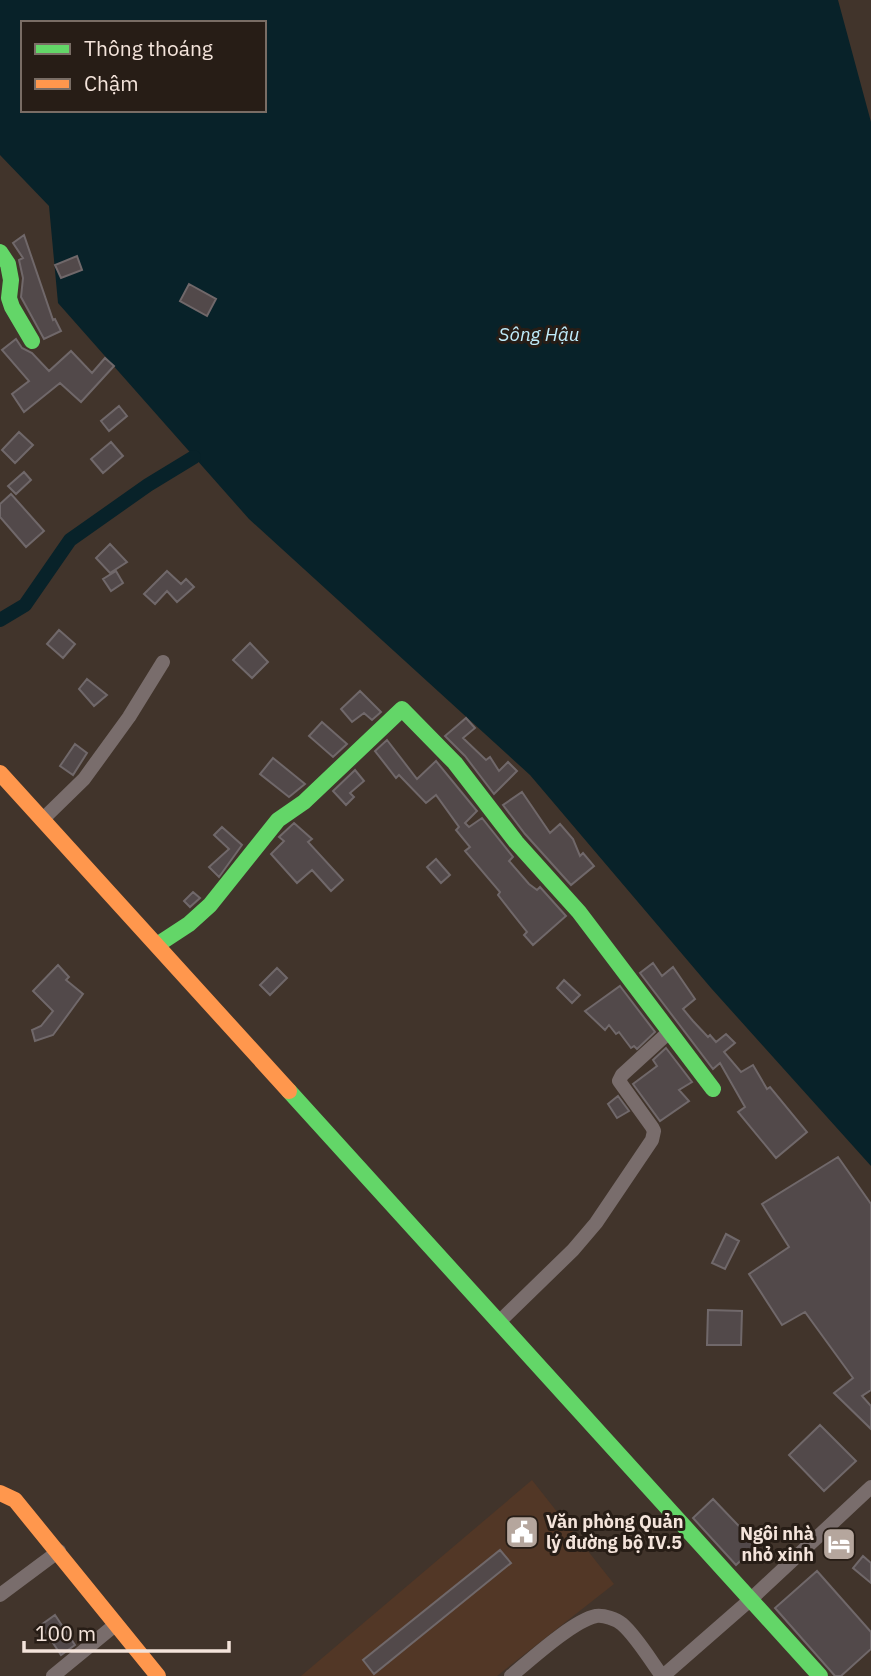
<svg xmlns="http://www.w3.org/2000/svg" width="871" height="1676" viewBox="0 0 871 1676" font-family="'IBM Plex Sans',sans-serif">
	<rect width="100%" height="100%" fill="#41342b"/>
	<path fill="#523726" d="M532,1480L614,1584L497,1676H301Z"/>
	<path fill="#082229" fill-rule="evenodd" d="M0,0H838L871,122V1166L711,988L530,775L249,519L58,303L49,206L0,155ZM23,23H264V110H23Z"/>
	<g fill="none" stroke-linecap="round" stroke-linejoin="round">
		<path stroke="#082229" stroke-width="14" d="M0,620L25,605L70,540L148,485L194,457"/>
	</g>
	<path fill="#52494a" stroke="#70686a" stroke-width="2" d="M24,235L53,320L55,319L61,331L44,339L21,297L23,278L19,260L23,258L13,243Z
		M77,256L82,270L61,278L55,265Z
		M189,284L216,299L207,316L180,301Z
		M16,339L22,348L32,353L49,371L71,351L92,373L105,358L114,366L81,402L60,383L24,412L12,394L29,381L2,350Z
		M119,406L127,416L109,431L101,421Z
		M19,432L33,445L15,463L2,450Z
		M111,442L123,456L103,473L91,459Z
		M24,472L31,480L16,494L8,486Z
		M11,494L44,531L26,547L0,517V504Z
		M110,544L127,562L110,573L96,558Z
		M116,571L123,583L111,591L103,579Z
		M167,571L181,584L186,579L194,587L177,602L167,591L155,604L144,594Z
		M59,630L75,644L63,658L47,644Z
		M250,643L268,662L252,678L233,660Z
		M87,679L107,695L94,706L79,689Z
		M360,691L381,712L372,720L364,713L352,722L341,709Z
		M466,718L475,728L463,738L486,760L490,757L499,771L508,762L517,771L494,794L465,756L445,736Z
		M322,722L347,744L333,757L309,736Z
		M387,740L417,779L436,761L477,811L465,823L469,827L482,818L513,857L509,861L529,884L537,890L540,887L566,916L533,945L524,935L527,932L498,895L500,892L465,851L470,847L456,830L459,827L436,795L426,803L399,775L396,778L375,751Z
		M75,744L87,753L73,775L60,766Z
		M273,758L305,784L289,797L260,774Z
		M355,770L364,781L350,793L354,797L346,805L333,791Z
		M522,792L550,833L560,824L573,839L580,856L583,853L594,866L571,885L525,834L503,805Z
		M294,823L312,839L308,842L343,880L331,891L312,870L297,883L271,854L284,841L279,837Z
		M222,827L242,845L219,877L209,867L229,849L214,835Z
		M436,859L450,875L441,883L427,867Z
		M193,892L200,898L190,907L184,901Z
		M653,963L662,976L673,967L695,999L683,1009L693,1021L708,1037L710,1035L716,1042L726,1034L735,1043L724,1052L741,1072L753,1065L767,1089L770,1087L807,1132L776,1158L738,1112L745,1107L720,1063L713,1069L640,973Z
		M58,965L69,977L66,980L83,994L53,1035L35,1041L32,1030L41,1026L53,1011L33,991Z
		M277,968L287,978L270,995L260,985Z
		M564,980L580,995L572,1003L557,988Z
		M620,986L655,1032L637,1049L634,1046L631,1048L619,1032L616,1034L609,1025L605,1030L585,1011Z
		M666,1048L692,1082L679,1090L689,1101L660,1121L633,1084L657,1066L653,1060Z
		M618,1096L629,1111L617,1118L608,1104Z
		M838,1157L871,1204V1390L862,1396L871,1406V1429L834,1393L853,1378L805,1312L782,1325L749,1274L789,1247L762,1204Z
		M726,1234L739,1241L725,1269L712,1263Z
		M708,1310L742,1311L741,1345H707Z
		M820,1425L856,1461L824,1491L789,1455Z
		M713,1499L757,1545L736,1565L693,1518Z
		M500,1550L511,1563L374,1674L363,1660Z
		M863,1556L871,1563V1583L853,1568Z
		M817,1571L871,1632V1649L841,1676H835L775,1608Z
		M55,1615L75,1645L61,1655L41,1625Z"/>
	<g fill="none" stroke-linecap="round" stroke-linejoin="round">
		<path stroke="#796d6c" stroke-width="14" d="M42,820L84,779L129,717L163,662
			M499,1322L573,1250L596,1223L652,1140L654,1131L652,1127L619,1081L622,1075L669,1032
			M0,1595L59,1551
			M53,1676L115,1625
			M511,1676C529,1661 574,1620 596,1616C604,1615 616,1619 622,1624C636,1636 651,1661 662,1676
			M663,1676L750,1600L871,1487"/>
		<path stroke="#63d668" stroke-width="16" d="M0,252L8,264L11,280L9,298L12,307L32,341
			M157,945L189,924L210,905L278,820L304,802L402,709L455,763L516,842L579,912L713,1089
			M289,1091L820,1676"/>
		<path stroke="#ff974d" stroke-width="16" d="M0,773L289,1091
			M0,1493L15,1500L158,1676"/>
	</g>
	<defs>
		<g id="civic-square" transform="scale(1.75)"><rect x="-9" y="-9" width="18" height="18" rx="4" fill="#b5a69d" stroke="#271d16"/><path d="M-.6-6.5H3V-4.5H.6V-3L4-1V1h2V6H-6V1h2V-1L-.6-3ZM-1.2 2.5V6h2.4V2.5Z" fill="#fff"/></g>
		<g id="hotel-square" transform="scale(1.75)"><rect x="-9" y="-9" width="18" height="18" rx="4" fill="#b5a69d" stroke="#271d16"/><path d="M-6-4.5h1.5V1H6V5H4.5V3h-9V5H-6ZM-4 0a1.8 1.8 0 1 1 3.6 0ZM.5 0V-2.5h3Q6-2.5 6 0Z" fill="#fff"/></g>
	</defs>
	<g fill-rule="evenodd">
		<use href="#civic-square" x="522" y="1532"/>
		<use href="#hotel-square" x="839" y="1544"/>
	</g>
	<g text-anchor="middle" stroke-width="6" stroke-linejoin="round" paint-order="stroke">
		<g font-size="18" font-weight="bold" fill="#f4e4db" stroke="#271d16" text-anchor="start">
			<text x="546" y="1528">Văn phòng Quản<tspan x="546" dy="21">lý đường bộ IV.5</tspan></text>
			<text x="814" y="1540" text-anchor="end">Ngôi nhà<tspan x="814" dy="21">nhỏ xinh</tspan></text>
		</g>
		<g font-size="19" font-style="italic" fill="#bfecfb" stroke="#271d16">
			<text x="539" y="341">Sông Hậu</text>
		</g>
	</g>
	<rect x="21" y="21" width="245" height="91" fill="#271d16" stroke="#796d65" stroke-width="2"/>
	<rect x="35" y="44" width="35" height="10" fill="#63d668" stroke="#796d65" stroke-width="2"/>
	<text x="84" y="56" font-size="21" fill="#f4e4db">Thông thoáng</text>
	<rect x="35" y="79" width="35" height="10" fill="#ff974d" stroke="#796d65" stroke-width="2"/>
	<text x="84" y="91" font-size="21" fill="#f4e4db">Chậm</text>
	<path d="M24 1641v10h205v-10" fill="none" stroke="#f4e4db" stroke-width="3.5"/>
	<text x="35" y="1641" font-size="21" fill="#f4e4db" stroke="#271d16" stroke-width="5" paint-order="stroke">100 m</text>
</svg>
